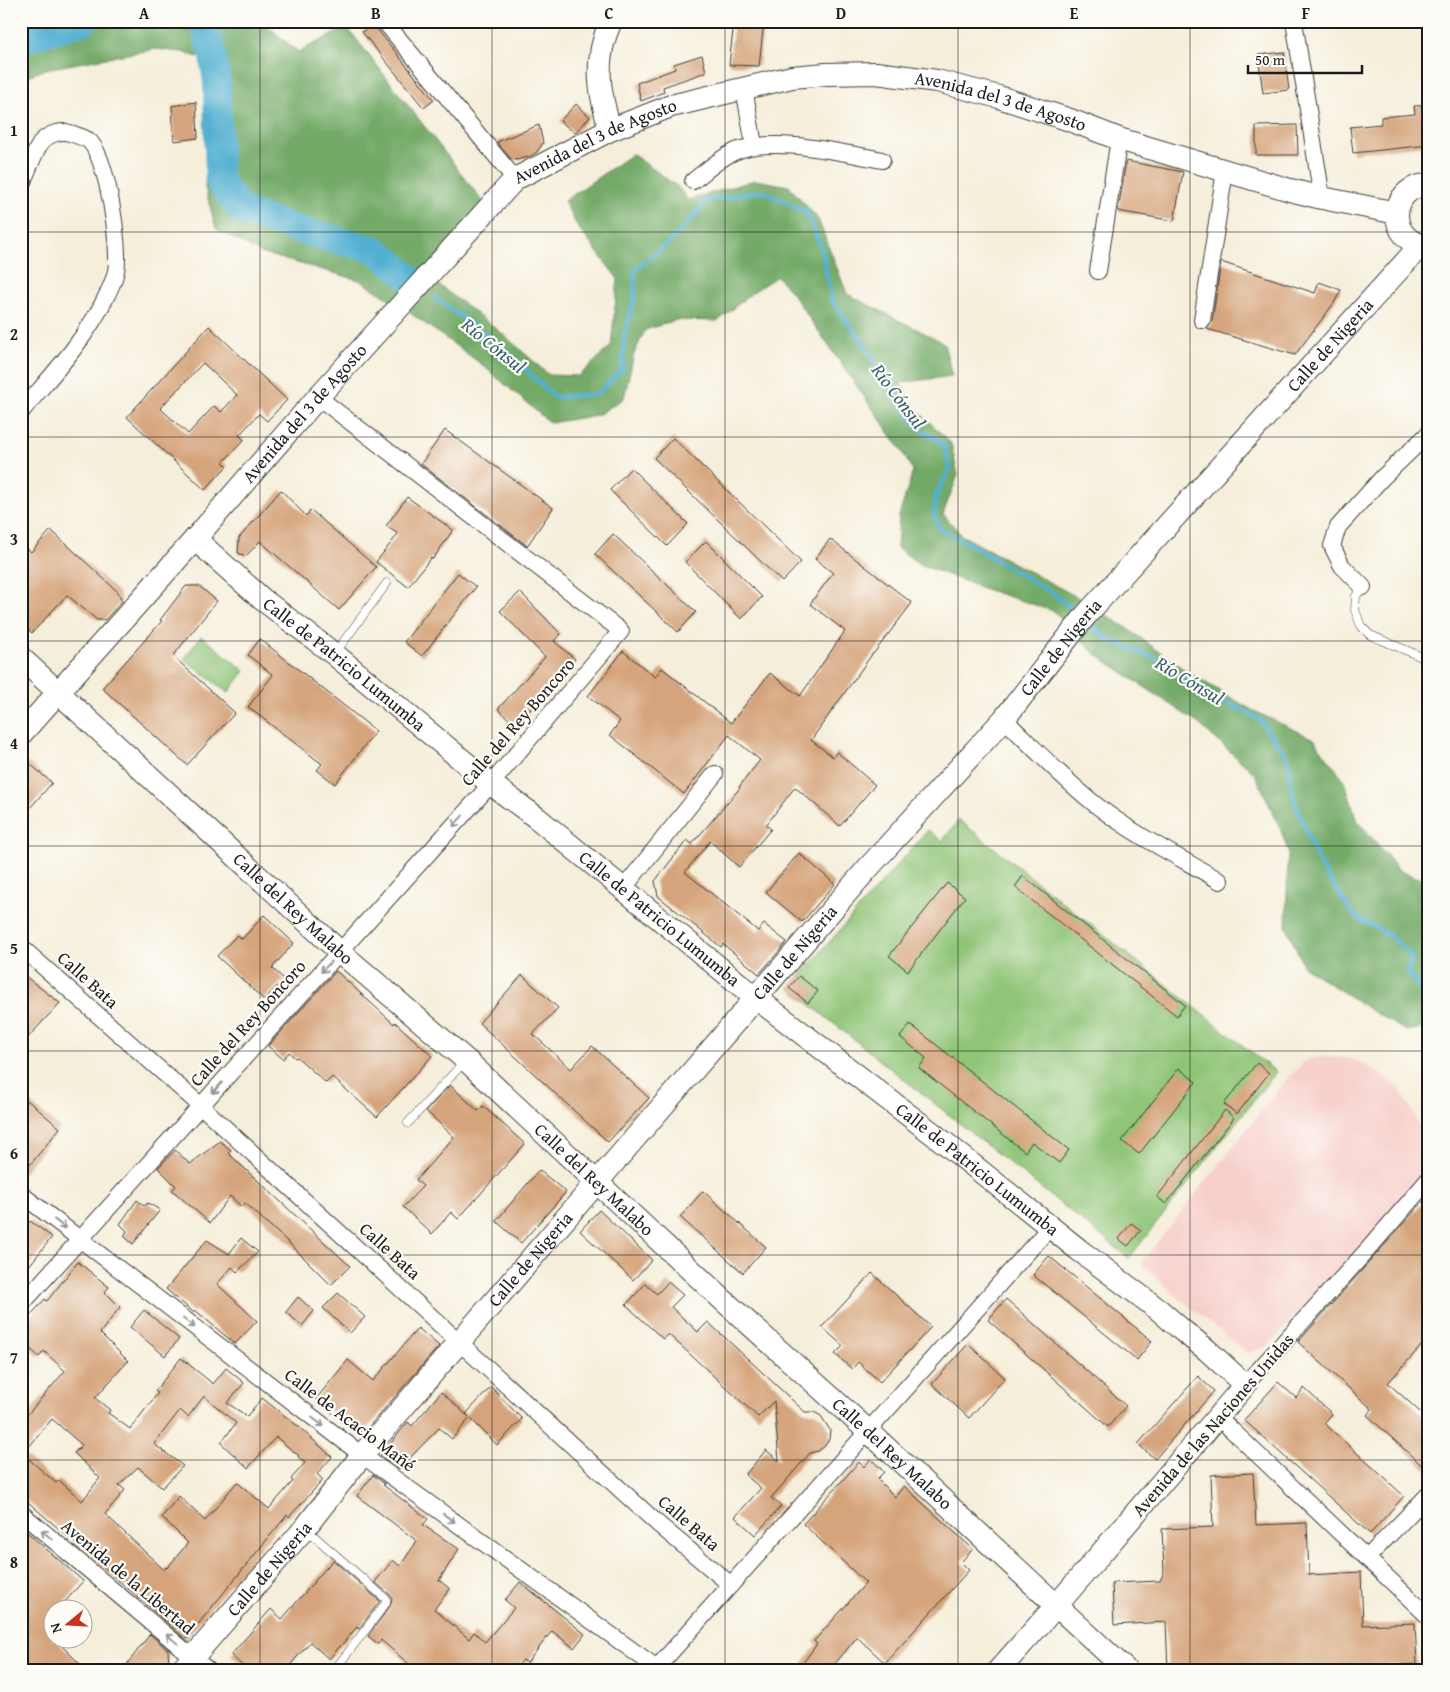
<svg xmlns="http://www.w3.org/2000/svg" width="1450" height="1692" viewBox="0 0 1450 1692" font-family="'Gentium Book Plus',serif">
	<rect width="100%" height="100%" fill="#fdfcf7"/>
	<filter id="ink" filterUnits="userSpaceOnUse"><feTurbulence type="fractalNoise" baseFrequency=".02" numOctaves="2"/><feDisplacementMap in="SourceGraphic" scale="10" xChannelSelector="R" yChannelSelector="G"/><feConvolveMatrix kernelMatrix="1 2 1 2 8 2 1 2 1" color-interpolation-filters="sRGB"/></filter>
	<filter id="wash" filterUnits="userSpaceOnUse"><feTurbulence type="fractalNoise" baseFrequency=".0096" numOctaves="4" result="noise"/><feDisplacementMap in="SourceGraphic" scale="20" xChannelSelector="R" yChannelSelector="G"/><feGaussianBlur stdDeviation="1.12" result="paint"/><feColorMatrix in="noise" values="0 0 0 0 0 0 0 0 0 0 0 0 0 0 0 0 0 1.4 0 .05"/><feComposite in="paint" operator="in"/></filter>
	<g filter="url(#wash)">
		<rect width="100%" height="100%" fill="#f5eeda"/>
		<path fill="#f7d0cc" d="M1320,1057L1347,1058L1359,1062L1380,1074L1399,1089L1411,1108L1420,1129L1426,1170L1429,1174L1424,1181L1267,1347L1247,1353L1174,1294L1141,1263L1285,1081L1307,1059Z"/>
		<path fill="#8fc577" stroke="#56704a" d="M201,636L245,671L228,693L184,659Z
			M959,820L1276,1072L1129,1258L789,988L928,830L942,841Z"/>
		<path fill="#73aa68" stroke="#486342" d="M36,21H262L298,52L347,27L488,208L427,276L504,335L549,375L579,376L611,346L618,279L577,226L564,201L632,154L677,186L688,200L755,180L789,186L818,219L847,294L944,343L952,376L900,383L915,408L951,443L958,475L943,514L961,535L1077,597L1124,626L1189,673L1252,710L1314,739L1345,782L1357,820L1400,871L1429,882V1027L1406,1031L1369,1009L1304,967L1286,926L1288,852L1281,830L1255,774L1199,724L1094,653L1054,611L988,590L921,565L897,548L899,516L913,471L900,448L791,292L777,276L753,292L718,321L676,320L645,330L634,354L624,398L598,415L550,423L480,363L399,305L359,280L261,253L216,229L205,187L208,113L201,58L182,52L155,49L46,69L21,79V27Z"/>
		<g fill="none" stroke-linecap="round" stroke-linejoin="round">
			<path stroke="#53b0d1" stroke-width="4.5" d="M435,298L484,333L515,359L554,397L597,394L623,369L624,337L635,296L634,271L678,234L708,200L762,191L806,212L822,249L832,301L859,337L917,427L944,445L950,468L936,496L934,516L941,530L964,541L1054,594L1079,615
				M1089,623L1110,641L1155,658L1196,687L1259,719L1287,756L1294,800L1319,863L1354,916L1391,936L1412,957L1407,972L1425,994H1429"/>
			<path stroke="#53b0d1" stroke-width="28" d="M202,21L212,50L217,82L219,181L242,211L309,233L376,250L408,277
				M21,40L84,21"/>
		</g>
		<g id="blocks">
			<path fill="#d5a47b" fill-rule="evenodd" d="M764,21L759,66L729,65L734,22Z
				M373,24L434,100L424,108L362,32Z
				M1284,52L1289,90L1263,93L1258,55Z
				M702,55L706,72L663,87L664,92L641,101L637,83L675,69L674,64Z
				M196,102L198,138L174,141L172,106Z
				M576,104L590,117L575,133L560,121Z
				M1429,105V145L1353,153L1350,127L1381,124V117L1415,114L1414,106Z
				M539,125L543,143L537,152L529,157L516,160L511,159L497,142Z
				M1297,125L1298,155H1256V126Z
				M1126,161L1183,172L1174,221L1118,211Z
				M1221,262L1315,293L1319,282L1341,290L1334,303L1295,355L1207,329L1212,322Z
				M209,326L287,400L267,421L259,414L239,435L244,440L223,462L227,466L205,490L127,417ZM203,363L237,395L221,412L214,406L188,434L160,408Z
				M445,430L553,508L527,546L421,464Z
				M673,438L801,562L782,582L654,458Z
				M631,468L688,524L667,546L610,490Z
				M281,490L306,516L311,510L376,567L339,610L260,541L246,556L238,553L239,538Z
				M407,497L453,530L433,559L431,558L408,587L376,562L398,534L386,526Z
				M51,530L118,592L122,601L105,620H97L67,595L32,633L21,623V542L31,552Z
				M613,534L696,612L678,632L595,554Z
				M830,539L912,603L874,653H873L811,740L833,757L837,752L875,785L840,826L795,787L766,825L771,829L739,867L710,841L685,872L758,931L764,924L787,942L759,974L723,944L721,947L658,896L655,881L687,840L692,844L740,788L739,787L760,760L729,735L684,794L610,735L620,721L588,696L623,651L655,677L662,668L731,723L770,673L800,696L845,631L810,604L833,573L815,559Z
				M706,541L762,597L741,619L685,562Z
				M458,573L476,587L422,656L404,642Z
				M186,586H199L217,601L173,656L235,713L187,765L102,688L162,621L160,620Z
				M520,592L561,634L554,641L575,659L516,726L498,709L545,657L500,611Z
				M260,639L376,731L335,784L317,770L322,764L248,707L273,675L248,655Z
				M28,762L52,783L21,818V770Z
				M799,853L835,884L802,922L766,892Z
				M1023,876L1185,1005L1177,1016L1015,887Z
				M947,883L965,897L908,971L889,956Z
				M264,915L294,943L272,968L284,979L264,1000L217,956L237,935L242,939Z
				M336,971L394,1024L395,1022L432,1056L377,1117L332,1077L326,1083L297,1057L295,1058L289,1052L283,1059L268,1046Z
				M21,973L60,1003L21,1045Z
				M522,975L558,1008L533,1034L571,1069L592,1046L649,1098L608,1142L479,1023Z
				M799,976L818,991L808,1003L789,988Z
				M910,1024L1069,1150L1059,1163L1032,1142L1025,1152L919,1068L926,1058L900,1037Z
				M1257,1063L1269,1073L1237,1114L1224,1104Z
				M1179,1068L1196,1082L1139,1154L1122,1141Z
				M450,1085L478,1111L483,1106L525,1144L458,1219L451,1212L432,1234L403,1207L423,1186L416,1180L454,1137L426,1111Z
				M27,1100L60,1128L21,1176V1107Z
				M1225,1110L1234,1118L1166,1204L1157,1197Z
				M220,1141L231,1150L228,1153L350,1266L331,1285L289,1243L245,1203L242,1207L230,1196L210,1223L172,1190L176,1186L158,1168L175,1150L190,1164Z
				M539,1170L566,1192L521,1243L496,1221Z
				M703,1191L766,1247L743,1273L680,1217Z
				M1429,1195V1337L1388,1383L1429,1420V1472L1367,1415L1372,1409L1298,1342Z
				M137,1200L144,1206L148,1203L160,1210L133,1244L124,1236L127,1231L120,1224Z
				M599,1210L652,1260L633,1280L580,1231Z
				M30,1221L52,1237L21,1276V1232Z
				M1131,1223L1141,1230L1128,1246L1119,1239Z
				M241,1238L258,1252L237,1272L232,1267L217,1284L257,1321L235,1344L195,1310L193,1312L166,1289L207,1240L229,1254Z
				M1049,1256L1152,1341L1137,1360L1033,1275Z
				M78,1262L109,1287L105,1292L120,1307L100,1333L128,1361L95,1398L110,1410L108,1413L130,1429L158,1393L155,1391L181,1358L213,1384L226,1368L244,1383L227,1403L247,1416L262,1398L299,1427L332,1457L317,1474L323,1480L289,1517L287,1515L186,1639L21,1496V1422L65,1371L44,1351L39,1357L21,1340V1326L45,1299L47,1301ZM204,1396L236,1423L221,1443L248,1468L276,1437L299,1456L298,1457L305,1463L291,1479L293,1481L269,1509L237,1482L205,1521L179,1496L162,1517L188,1543L167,1568L166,1567L164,1570L105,1514L125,1490L119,1485L138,1467L162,1488L183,1466L154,1444L180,1410L188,1417ZM52,1419L82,1445L74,1453L100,1478L82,1501L59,1480L56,1483L23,1454Z
				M872,1273L931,1327L880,1382L858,1362L852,1369L835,1354L843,1346L822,1327Z
				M668,1282L683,1295L671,1307L698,1332L708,1322L805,1412H814L821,1416L830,1430L829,1439L825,1446L818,1451L810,1453L771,1498L781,1506L755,1535L735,1517L761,1488L745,1475L766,1450L779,1461L774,1401L758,1417L668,1334L663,1339L626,1305L645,1284L657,1294Z
				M338,1293L365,1317L350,1333L323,1308Z
				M298,1297L314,1311L302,1326L286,1312Z
				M1006,1299L1126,1406L1108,1427L988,1320Z
				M144,1310L179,1339L165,1356L130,1327Z
				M418,1328L439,1346L365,1431L356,1433L316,1399L348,1360L373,1381Z
				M968,1344L1005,1378L969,1418L932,1384Z
				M1198,1376L1214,1391L1155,1459L1138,1444Z
				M1278,1382L1296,1398L1304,1388L1332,1414L1324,1423L1404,1496L1370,1534L1244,1420Z
				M491,1387L522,1419L497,1445L470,1418L452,1439L439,1428L399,1469L380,1456L408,1422L412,1426L441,1392L469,1417L466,1414Z
				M871,1459L884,1472L877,1479L895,1497L904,1486L973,1549L961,1562L969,1570L885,1663L857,1637L829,1671H797L817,1644L814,1641L866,1583L803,1524L859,1462L864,1467Z
				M1253,1473L1256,1525L1307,1523L1309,1575L1361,1572L1363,1625L1415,1623L1417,1664L1275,1671H1168L1166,1622L1114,1625L1112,1583L1160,1581L1164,1572L1162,1529L1213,1527L1211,1475Z
				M373,1475L385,1484L383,1485L428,1519L423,1525L459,1549L439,1580L450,1589L434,1609L469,1639L474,1632L485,1642L514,1608L505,1600L520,1582L585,1634L574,1648L552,1631L527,1663L523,1660L513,1671H417L381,1640L378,1644L368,1636L390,1606L392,1599L390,1595L375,1582L393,1560L400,1566L417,1541L357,1496Z
				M21,1527L83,1581L58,1610H52V1640H56L87,1671H27L21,1665Z
				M333,1560L380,1601L359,1629L357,1627L329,1659L310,1642L285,1671H248L231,1655L271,1609L282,1619Z
				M150,1634L168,1650L169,1665L165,1671H122Z"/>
		</g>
	</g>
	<g filter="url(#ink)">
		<use href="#blocks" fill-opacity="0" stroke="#3d3c38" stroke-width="1"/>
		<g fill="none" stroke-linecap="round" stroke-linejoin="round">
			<g stroke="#3d3c38" stroke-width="9">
				<path id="lane" d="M1363,587L1356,596L1355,610L1361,626L1370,635L1429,660
					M335,653L387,583
					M408,1123L464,1062
					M307,1530L386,1599V1603L336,1668"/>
			</g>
			<g stroke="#3d3c38" stroke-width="18">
				<path id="street" d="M384,21L515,179
					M1294,21L1322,198
					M744,88L754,145
					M693,181C706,171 720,158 734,152C770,135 843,153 882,160
					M21,186C27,173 34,152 42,141C49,134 61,130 70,133C75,135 83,137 88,140C107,154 121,248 116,271C114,282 108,293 103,303C82,344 50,377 21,412
					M1098,271L1119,139
					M1202,320L1225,170
					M1363,587L1342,566L1332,546L1338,527L1382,478L1429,433
					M1004,719C1034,748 1063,779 1096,805C1134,835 1179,857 1220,881
					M623,889L715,774
					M21,947L201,1106L658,1524L731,1585
					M21,1194L362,1455L661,1671
					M21,1305L491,784L621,631L318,397
					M1245,1385L1370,1247L1429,1179
					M1218,1417L1429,1617
					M21,1513L209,1671
					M1367,1558L1429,1494
					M654,1671L1050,1227"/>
			</g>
			<g stroke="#3d3c38" stroke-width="24">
				<g id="secondary">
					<path d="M610,130C599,91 593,60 611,21"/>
					<path d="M1429,185C1388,185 1385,242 1429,247"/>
					<path id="s1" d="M195,539L262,599L334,654L491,784L537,818L756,998L945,1143L1079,1250L1159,1310L1183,1331L1207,1350L1245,1385L1056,1606L998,1671"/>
					<path id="s2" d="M21,658L340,952L466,1060L724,1301L867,1430L1127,1671"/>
					<path id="s3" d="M21,734L195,539L318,397L515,179L610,130L671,106L792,77L826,74L876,73L937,81L999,97L1070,120L1119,139L1290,190L1322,198L1397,213"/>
					<path id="s4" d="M181,1671L305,1528L362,1455L597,1182L868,868L1004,719L1086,615L1420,246"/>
				</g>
			</g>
			<use href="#lane" stroke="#fff" stroke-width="8"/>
			<use href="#street" stroke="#fff" stroke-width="16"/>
			<use href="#secondary" stroke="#fff" stroke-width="22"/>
		</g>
		<defs><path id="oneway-shaft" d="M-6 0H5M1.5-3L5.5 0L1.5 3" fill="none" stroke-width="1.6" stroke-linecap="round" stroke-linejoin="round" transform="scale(1.25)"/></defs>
		<g stroke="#999">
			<use href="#oneway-shaft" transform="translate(458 821) rotate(132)"/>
			<use href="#oneway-shaft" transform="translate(326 967) rotate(132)"/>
			<use href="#oneway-shaft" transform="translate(217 1088) rotate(132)"/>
			<use href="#oneway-shaft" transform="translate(60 1224) rotate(38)"/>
			<use href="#oneway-shaft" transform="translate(189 1323) rotate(37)"/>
			<use href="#oneway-shaft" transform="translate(318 1422) rotate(37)"/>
			<use href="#oneway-shaft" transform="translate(449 1518) rotate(36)"/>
			<use href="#oneway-shaft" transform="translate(47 1535) rotate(-140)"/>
			<use href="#oneway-shaft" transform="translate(172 1639) rotate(-140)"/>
		</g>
	</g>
	<path fill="none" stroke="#1c1c1c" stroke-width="1" stroke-opacity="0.55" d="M260,21V1671M492,21V1671M725,21V1671M958,21V1671M1190,21V1671M21,232H1429M21,437H1429M21,641H1429M21,846H1429M21,1051H1429M21,1255H1429M21,1460H1429"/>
	<g text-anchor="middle" stroke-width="4.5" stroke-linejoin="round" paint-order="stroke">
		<g font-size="18" fill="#1c1c1c" stroke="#fdfcf7">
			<text dy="6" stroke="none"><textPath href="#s3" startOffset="1252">Avenida del 3 de Agosto</textPath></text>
			<text dy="6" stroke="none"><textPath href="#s3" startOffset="832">Avenida del 3 de Agosto</textPath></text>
			<text dy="6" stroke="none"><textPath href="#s4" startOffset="1755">Calle de Nigeria</textPath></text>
			<text dy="6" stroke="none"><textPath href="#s3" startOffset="428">Avenida del 3 de Agosto</textPath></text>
			<text dy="6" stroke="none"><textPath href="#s4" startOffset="1350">Calle de Nigeria</textPath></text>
			<text dy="6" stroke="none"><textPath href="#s1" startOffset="195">Calle de Patricio Lumumba</textPath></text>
			<text transform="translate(518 722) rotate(-49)" y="6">Calle del Rey Boncoro</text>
			<text dy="6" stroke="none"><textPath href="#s2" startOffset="370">Calle del Rey Malabo</textPath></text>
			<text dy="6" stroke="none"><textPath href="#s1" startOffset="600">Calle de Patricio Lumumba</textPath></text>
			<text dy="6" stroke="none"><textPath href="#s4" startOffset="945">Calle de Nigeria</textPath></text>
			<text transform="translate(88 980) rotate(42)" y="6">Calle Bata</text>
			<text transform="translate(248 1023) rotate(-48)" y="6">Calle del Rey Boncoro</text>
			<text dy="6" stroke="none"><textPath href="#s1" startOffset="1005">Calle de Patricio Lumumba</textPath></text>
			<text dy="6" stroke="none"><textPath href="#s2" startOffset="775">Calle del Rey Malabo</textPath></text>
			<text transform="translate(390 1251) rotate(42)" y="6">Calle Bata</text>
			<text dy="6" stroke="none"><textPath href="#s4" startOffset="540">Calle de Nigeria</textPath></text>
			<text transform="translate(350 1420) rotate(37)" y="6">Calle de Acacio Mañé</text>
			<text transform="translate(1213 1425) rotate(-49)" y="6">Avenida de las Naciones Unidas</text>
			<text dy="6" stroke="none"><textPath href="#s2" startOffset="1180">Calle del Rey Malabo</textPath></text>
			<text transform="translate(689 1523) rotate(41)" y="6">Calle Bata</text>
			<text dy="6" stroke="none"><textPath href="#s4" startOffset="135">Calle de Nigeria</textPath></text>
			<text transform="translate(128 1577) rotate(40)" y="6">Avenida de la Libertad</text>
		</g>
		<g font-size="19" font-style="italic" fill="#355f6d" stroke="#fdfcf7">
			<text transform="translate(494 345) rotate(39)" y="7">Río Cónsul</text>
			<text transform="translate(899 396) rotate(53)" y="7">Río Cónsul</text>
			<text transform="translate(1190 680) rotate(31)" y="7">Río Cónsul</text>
		</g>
	</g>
	<rect width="1450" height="1692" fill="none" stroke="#fdfcf7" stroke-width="55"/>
	<g transform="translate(68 1624) rotate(252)"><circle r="24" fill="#fdfcf7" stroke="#a3a29f"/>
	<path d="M0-4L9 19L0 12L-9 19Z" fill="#c8321e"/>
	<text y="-8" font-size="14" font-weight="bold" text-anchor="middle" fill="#1c1c1c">N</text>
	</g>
	<path d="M1248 65v8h114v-8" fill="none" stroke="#1c1c1c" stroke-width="2.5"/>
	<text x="1255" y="65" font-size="15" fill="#1c1c1c" stroke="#fdfcf7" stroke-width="4" paint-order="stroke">50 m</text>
	<rect x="28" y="28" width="1394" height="1636" fill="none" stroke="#1c1c1c" stroke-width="2"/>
	<g font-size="16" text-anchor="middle" font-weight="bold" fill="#1c1c1c">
		<text x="144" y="19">A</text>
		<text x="376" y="19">B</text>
		<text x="609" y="19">C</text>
		<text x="841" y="19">D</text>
		<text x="1074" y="19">E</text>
		<text x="1306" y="19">F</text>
		<text x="14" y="136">1</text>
		<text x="14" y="340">2</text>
		<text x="14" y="545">3</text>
		<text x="14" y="749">4</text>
		<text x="14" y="954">5</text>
		<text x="14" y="1159">6</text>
		<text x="14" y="1363">7</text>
		<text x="14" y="1568">8</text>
	</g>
</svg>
